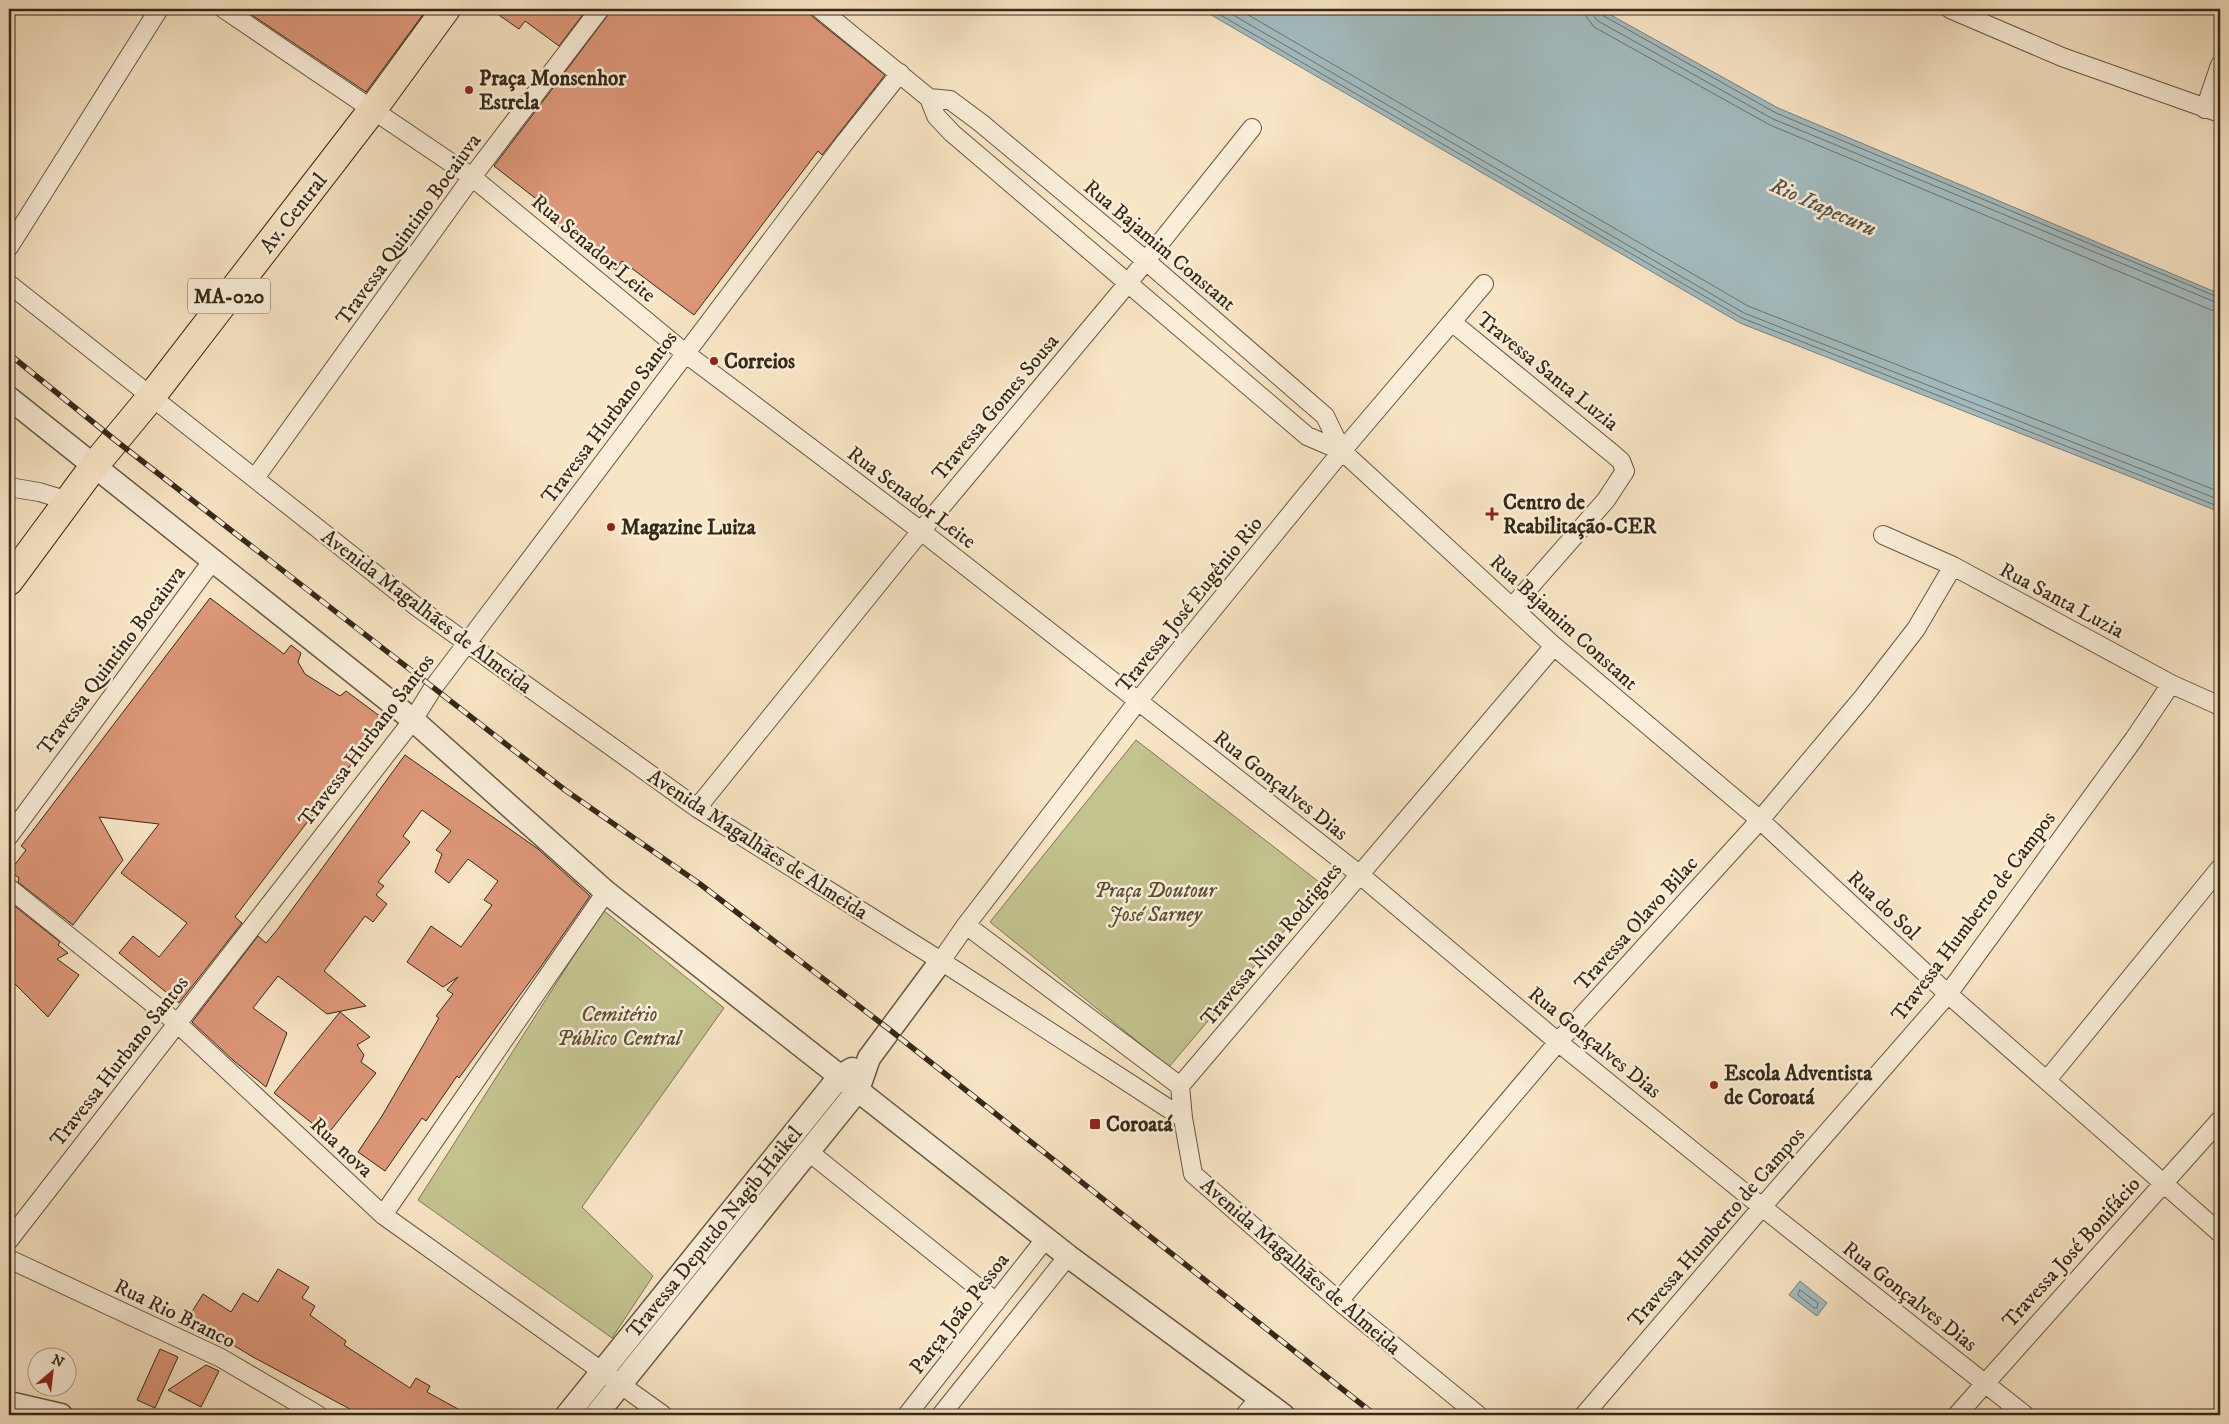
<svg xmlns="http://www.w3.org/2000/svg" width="2229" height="1424" viewBox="0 0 2229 1424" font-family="'IM FELL DW Pica',serif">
	<rect width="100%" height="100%" fill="#f8e5c5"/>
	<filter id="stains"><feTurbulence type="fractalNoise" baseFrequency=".004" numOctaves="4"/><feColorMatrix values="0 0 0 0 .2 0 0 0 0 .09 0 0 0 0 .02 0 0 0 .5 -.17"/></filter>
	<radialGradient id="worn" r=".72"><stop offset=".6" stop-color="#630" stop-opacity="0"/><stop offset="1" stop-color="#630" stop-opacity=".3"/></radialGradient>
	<path fill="#c3c390" stroke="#7c7654" d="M1136,740L1323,885L1169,1067L990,922Z
		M603,910L724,1008L582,1207L653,1276L612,1338L418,1200Z"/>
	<path fill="#a3bcc0" stroke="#77817c" d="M1201,9H1600L1778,108L2220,294V512L1740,323Z
		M1800,1281L1827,1303L1817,1316L1789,1295Z"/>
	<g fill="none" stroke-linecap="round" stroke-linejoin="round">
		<path stroke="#6c726c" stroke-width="1" d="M1210,9L1742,318L2220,507
			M1223,9L1744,313L2220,500
			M1238,9L1748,306L2220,492
			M1585,9L1587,18L1594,27L1770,125L2211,310L2220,312
			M1592,9L1593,15L1598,21L1773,119L2220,304
			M1599,9L1602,15L1776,113L2220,298
			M1800,1290L1818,1303L1817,1308H1814L1798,1295Z"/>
	</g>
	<path fill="#dd9779" stroke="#342817" d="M243,9H427L366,92Z
		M490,9H587L559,46L525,21L519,29Z
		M610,9H806L813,17L885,75L822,155L818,151L694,315L622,261L616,270L554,223L553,212L494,166L608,15Z
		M210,598L284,654L291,645L301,653L298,662L305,674L340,696L346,691L385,720L235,917L242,923L179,1003L119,953L133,936L159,957L187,923L121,873L159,824L99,817L123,860L73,925L18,882L19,878L10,871L26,850L21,846Z
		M405,755L538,849L590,896L542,965L459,1078L457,1076L426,1121L422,1118L385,1171L358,1152L382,1116L439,1018L436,1016L453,994L447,990L458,977L443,987L407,962L431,926L461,947L492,905L484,900L498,881L468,859L449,883L435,872L442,854L436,850L451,831L422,810L403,836L410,842L378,882L384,886L376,895L387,904L373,922L365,916L324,971L366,1006L327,1014L278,976L253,1008L287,1033L266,1087L234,1061L192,1022L258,936L266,943L277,930Z
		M12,904L60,942L58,945L68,953L57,959L79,975L48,1017L9,978L12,968L9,966V916Z
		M340,1012L370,1037L357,1045L364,1055L361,1062L376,1073L327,1135L274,1093Z
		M278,1269L309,1287L302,1298L315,1306L310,1315L346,1341L344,1345L410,1388L416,1378L430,1386L427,1392L469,1415H361L253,1357L188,1318L203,1294L231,1312L243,1293L258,1302Z
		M160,1349L178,1357L155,1408L137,1400Z
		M206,1365L219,1371L201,1407L168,1390Z"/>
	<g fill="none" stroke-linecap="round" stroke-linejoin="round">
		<g stroke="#655742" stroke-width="20">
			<path id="minor" d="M224,9L472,177L685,353L921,531L1359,874L1558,1042L1762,1207L2025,1415
				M820,9L929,98L936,116L952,133L1307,436L1342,451L1554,646L1760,820L1948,994L2220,1233
				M1950,9L2062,57L2220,113
				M929,98L950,100L981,123L1145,260L1325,416L1342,451
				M2205,109L2220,65
				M9,247L159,9
				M9,284L417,607L697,808L941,961L1183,1118L1193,1174L1339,1301L1478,1415
				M1453,323L1613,454L1621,461L1625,471L1606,500L1512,607
				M255,478L472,177L600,9
				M9,487L39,492L69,501
				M1883,535L1953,566L2171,684L2220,706
				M697,808L921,531L1128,283L1252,128
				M9,836L213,560
				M9,888L177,1023L383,1215L663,1415
				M966,925L1180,1086
				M941,961L966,925L1138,701L1342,451L1484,284
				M2047,1080L2220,868
				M1183,1118L1180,1086L1554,646
				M809,1152L996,1302
				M383,1215L606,892
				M9,1240L413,720L433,688L846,141L900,73
				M9,1259L221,1358L318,1415
				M1339,1301L1558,1042L1760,820L1864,696L1916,629L1953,566
				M907,1415L1046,1238
				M941,1415L1068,1256
				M1245,1415L1260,1397
				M1584,1415L1762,1207L1948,994L2134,739L2171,684
				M1957,1415L2220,1120"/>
		</g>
		<g stroke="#655742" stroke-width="25">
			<path id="tertiary" d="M9,398L413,720L606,892L1068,1256L1283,1415
				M9,1403L61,1415
				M567,1415L840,1076L852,1069
				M596,1415L858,1090L869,1058L941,961"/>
		</g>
		<g stroke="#342817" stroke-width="30">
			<path id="primary" d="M9,581L94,466L151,397L373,109L446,9"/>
		</g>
		<use href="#minor" stroke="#faeed9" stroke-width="18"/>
		<use href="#tertiary" stroke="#faeed9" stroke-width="22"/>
		<use href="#primary" stroke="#f8e5c5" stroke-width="28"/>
		<g stroke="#342817" stroke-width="5.5">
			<path id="rail" d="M9,354L115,440L565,790L700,884L890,1030L1375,1415"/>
		</g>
		<use href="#rail" stroke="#faeed9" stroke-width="4" stroke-dasharray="11" stroke-linecap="butt"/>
	</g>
	<g fill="#8f2418" stroke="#faeed9" stroke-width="2">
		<circle cx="469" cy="90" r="5"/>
		<circle cx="714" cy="361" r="5"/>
		<path d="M1489.5 506.5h5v5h5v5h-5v5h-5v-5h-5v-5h5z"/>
		<circle cx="611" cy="527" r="5"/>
		<circle cx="1714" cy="1085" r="5"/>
		<rect x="1089" y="1118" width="12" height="12" rx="2.5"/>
	</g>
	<g text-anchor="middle" stroke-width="5" stroke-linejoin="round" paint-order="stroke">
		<rect fill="#faeed9" stroke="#6f6351" stroke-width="1" x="188" y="278.5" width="82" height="35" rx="4"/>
		<g font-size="20" font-weight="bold" fill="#342817">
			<text x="229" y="303">MA-020</text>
		</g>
		<g font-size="21" font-weight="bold" fill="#342817" stroke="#faeed9" text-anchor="start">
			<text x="479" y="85">Praça Monsenhor<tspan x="479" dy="24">Estrela</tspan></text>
			<text x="724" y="368">Correios</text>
			<text x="1503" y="509">Centro de<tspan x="1503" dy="24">Reabilitação-CER</tspan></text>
			<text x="621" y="534">Magazine Luiza</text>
			<text x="1724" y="1080">Escola Adventista<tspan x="1724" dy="24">de Coroatá</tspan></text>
			<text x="1106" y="1131">Coroatá</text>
		</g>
		<g font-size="21" fill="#342817" stroke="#faeed9">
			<text transform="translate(293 213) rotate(-52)" y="7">Av. Central</text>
			<text transform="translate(408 229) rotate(-54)" y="7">Travessa Quintino Bocaiuva</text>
			<text transform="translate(1160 245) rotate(40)" y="7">Rua Bajamim Constant</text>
			<text transform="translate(594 248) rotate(40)" y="7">Rua Senador Leite</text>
			<text transform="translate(1548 371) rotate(39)" y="7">Travessa Santa Luzia</text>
			<text transform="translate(995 407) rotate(-50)" y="7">Travessa Gomes Sousa</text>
			<text transform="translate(609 417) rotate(-53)" y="7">Travessa Hurbano Santos</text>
			<text transform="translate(912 497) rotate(37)" y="7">Rua Senador Leite</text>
			<text transform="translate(2062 600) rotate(28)" y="7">Rua Santa Luzia</text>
			<text transform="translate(1189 604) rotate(-51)" y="7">Travessa José Eugênio Rio</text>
			<text transform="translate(427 611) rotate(37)" y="7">Avenida Magalhães de Almeida</text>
			<text transform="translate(1564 622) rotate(42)" y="7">Rua Bajamim Constant</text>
			<text transform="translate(111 660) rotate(-53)" y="7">Travessa Quintino Bocaiuva</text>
			<text transform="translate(366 740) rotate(-53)" y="7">Travessa Hurbano Santos</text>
			<text transform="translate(1281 785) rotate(38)" y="7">Rua Gonçalves Dias</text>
			<text transform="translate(758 844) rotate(33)" y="7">Avenida Magalhães de Almeida</text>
			<text transform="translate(1884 905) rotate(43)" y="7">Rua do Sol</text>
			<text transform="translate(1973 916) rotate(-53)" y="7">Travessa Humberto de Campos</text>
			<text transform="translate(1636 923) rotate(-48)" y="7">Travessa Olavo Bilac</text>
			<text transform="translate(1271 944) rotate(-50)" y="7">Travessa Nina Rodrigues</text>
			<text transform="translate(1595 1042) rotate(39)" y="7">Rua Gonçalves Dias</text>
			<text transform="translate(119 1061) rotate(-52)" y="7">Travessa Hurbano Santos</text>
			<text transform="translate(342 1147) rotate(43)" y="7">Rua nova</text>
			<text transform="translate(1716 1227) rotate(-49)" y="7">Travessa Humberto de Campos</text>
			<text transform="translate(714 1232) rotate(-51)" y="7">Travessa Deputdo Nagib Haikel</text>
			<text transform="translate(2071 1252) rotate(-48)" y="7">Travessa José Bonifácio</text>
			<text transform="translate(1301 1266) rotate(41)" y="7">Avenida Magalhães de Almeida</text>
			<text transform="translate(1910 1296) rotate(38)" y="7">Rua Gonçalves Dias</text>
			<text transform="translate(175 1313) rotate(26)" y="7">Rua Rio Branco</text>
			<text transform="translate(959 1313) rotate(-52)" y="7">Parça João Pessoa</text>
		</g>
		<g font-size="21" font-style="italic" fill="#584f35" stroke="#faeed9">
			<text x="1155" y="897">Praça Doutour<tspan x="1155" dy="24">José Sarney</tspan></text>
			<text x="619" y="1021">Cemitério<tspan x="619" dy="24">Público Central</tspan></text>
		</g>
		<g font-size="22" font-style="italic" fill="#55544a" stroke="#faeed9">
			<text transform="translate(1824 206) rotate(24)" y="8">Rio Itapecuru</text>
		</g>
	</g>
	<rect width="2229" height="1424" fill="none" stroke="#f8e5c5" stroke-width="30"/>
	<rect x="10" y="10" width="2209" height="1404" fill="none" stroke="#342817" stroke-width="2.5"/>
	<rect x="15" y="15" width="2199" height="1394" fill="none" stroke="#342817"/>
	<g transform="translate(52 1372) rotate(28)"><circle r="24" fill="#faeed9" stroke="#ab9f8b"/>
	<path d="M0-4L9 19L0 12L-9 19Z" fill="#8f2418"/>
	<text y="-8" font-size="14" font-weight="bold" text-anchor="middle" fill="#342817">N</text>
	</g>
	<rect width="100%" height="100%" filter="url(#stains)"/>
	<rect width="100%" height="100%" fill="url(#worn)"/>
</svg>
